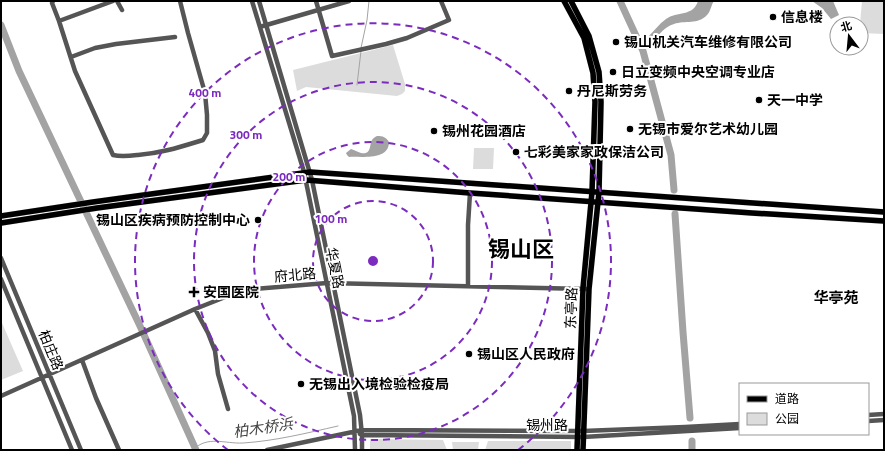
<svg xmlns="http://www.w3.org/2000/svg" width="885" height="451" viewBox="0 0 885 451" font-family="'Titillium Web','Noto Sans SC',sans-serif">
	<rect width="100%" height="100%" fill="#fff"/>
	<path fill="#dcdcdc" d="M862,1H884V34L861,33L860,24Z
		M393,45L405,84V91L402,94L397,96L306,87L297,91L293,70Z
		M474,148H494L493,169H473Z
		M2,323L23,371L1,380V324Z
		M370,439L443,440L447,450H370Z
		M488,441H571V450H485Z
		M452,442H479L478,450H453Z"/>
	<path fill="#a3a3a3" d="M698,1H714C711,5 711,11 707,15C698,25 685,20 674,24C663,27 655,39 650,48L648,37C654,31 659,24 666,19C677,11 693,17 698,1Z
		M812,1H833L839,15L831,19L822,8Z
		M377,136C383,136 386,137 389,142C389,161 361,156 349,157L347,155L346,153L351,149C355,150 357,152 361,153C372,155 369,145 372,140C373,138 375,137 377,136Z"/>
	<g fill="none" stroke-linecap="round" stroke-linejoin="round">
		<path stroke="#a3a3a3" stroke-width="1" d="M361,48L367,20L369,1
			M357,85L361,51
			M193,450C207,435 225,444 243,443C275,441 307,433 338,426"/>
		<path stroke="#a3a3a3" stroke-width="7" d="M620,1L643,51L671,155L674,190
			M1,25L19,71L140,326L196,450
			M675,214L683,332L690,418
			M692,441V450"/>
		<g stroke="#dbdbdb" stroke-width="6">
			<path id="major" d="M564,1L584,38L593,73L595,102L592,192L583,288L577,450
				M571,1L589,36L599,72L601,102L599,192L589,289L583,450
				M1,216L93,202L310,172L884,212
				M1,223L97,208L306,180L470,193L752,213L884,221"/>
		</g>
		<path stroke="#555" stroke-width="4.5" d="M53,1L52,3L59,21
			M113,1L59,21L75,71L113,155C121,157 129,156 138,155C162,153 180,147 203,140L207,133V115L205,93L188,33L180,1
			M117,1L122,10
			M252,1L304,172L354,416L355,450
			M259,1L312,180L360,415L362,435V450
			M316,1L332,56L386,44L407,38L449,20L441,1
			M263,26L349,1
			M71,57L95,48L116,44L175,37
			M1,258L81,450
			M1,279L72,450
			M468,286V225L470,193
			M195,309L208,333L215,351L218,374L228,409
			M82,360L96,398L119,450
			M1,396L195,309L243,290L327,283L586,289
			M868,415L884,414
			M868,421L884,420
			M360,434L362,435L583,437L740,428
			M267,450L362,430L583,431L685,427L740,424"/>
		<use href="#major" stroke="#000" stroke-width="5.5"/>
	</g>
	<g fill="none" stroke="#7b2cbf" stroke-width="2" stroke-dasharray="7 5">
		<circle cx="373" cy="261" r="60"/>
		<circle cx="373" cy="261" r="119"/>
		<circle cx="373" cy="261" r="179"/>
		<path d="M228 450A238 238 0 1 1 518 450"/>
	</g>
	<g fill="#000" stroke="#fff" stroke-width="1.5">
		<circle cx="773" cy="17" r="4"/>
		<circle cx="616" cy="42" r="4"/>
		<circle cx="613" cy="72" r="4"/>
		<circle cx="569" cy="91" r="4"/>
		<circle cx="759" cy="100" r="4"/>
		<circle cx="630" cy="129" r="4"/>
		<circle cx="434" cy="131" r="4"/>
		<circle cx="516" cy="152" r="4"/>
		<circle cx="258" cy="220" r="4"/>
		<path d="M192 286h4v4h4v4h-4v4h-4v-4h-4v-4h4z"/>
		<circle cx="469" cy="354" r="4"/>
		<circle cx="301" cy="384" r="4"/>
	</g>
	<g text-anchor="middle" stroke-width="4" stroke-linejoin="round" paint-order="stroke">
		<g font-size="14" font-weight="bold" fill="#000" stroke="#fff" text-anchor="start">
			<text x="781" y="22">信息楼</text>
			<text x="624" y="47">锡山机关汽车维修有限公司</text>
			<text x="621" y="77">日立变频中央空调专业店</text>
			<text x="577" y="96">丹尼斯劳务</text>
			<text x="767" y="105">天一中学</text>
			<text x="638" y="134">无锡市爱尔艺术幼儿园</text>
			<text x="442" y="136">锡州花园酒店</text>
			<text x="524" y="157">七彩美家家政保洁公司</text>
			<text x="250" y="225" text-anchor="end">锡山区疾病预防控制中心</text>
			<text x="203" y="297">安国医院</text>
			<text x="477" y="359">锡山区人民政府</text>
			<text x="309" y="389">无锡出入境检验检疫局</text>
		</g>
		<g font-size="14" fill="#000" stroke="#fff">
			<text transform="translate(335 268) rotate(79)" y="5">华夏路</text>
			<text transform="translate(295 275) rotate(-5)" y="5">府北路</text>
			<text transform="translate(571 308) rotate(-88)" y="5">东亭路</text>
			<text transform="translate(51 350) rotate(68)" y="5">柏庄路</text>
			<text x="547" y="430">锡州路</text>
		</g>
		<g font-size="15" font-weight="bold" fill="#000" stroke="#fff">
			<text x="836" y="303">华亭苑</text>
		</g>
		<g font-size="15" font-style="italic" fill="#444" stroke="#fff">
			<text transform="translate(263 428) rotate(-8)" y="5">柏木桥浜</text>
		</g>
		<g font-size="22" font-weight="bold" fill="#000" stroke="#fff">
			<text x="521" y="257">锡山区</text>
		</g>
	</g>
	<circle cx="373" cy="261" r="6" fill="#7b2cbf" stroke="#fff" stroke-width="2"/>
	<g font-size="12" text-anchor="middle" font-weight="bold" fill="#7b2cbf" stroke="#fff" stroke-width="4" stroke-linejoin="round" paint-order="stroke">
		<text x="205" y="97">400 m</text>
		<text x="246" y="139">300 m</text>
		<text x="289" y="181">200 m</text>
		<text x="331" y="223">100 m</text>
	</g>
	<rect width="885" height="451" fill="none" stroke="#000000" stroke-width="4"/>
	<rect x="739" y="383" width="130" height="52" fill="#ffffff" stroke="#999999"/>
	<rect x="747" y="396" width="20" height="6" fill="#000000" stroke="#999999"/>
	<text x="775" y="403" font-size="12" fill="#000000">道路</text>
	<rect x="747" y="413" width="20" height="12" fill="#dcdcdc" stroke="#999999"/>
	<text x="775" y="423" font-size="12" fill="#000000">公园</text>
	<g transform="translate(849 36) rotate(344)"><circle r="19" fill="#ffffff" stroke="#999999"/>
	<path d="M0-3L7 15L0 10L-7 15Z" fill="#000000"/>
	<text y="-6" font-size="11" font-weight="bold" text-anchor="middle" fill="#000000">北</text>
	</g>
</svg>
